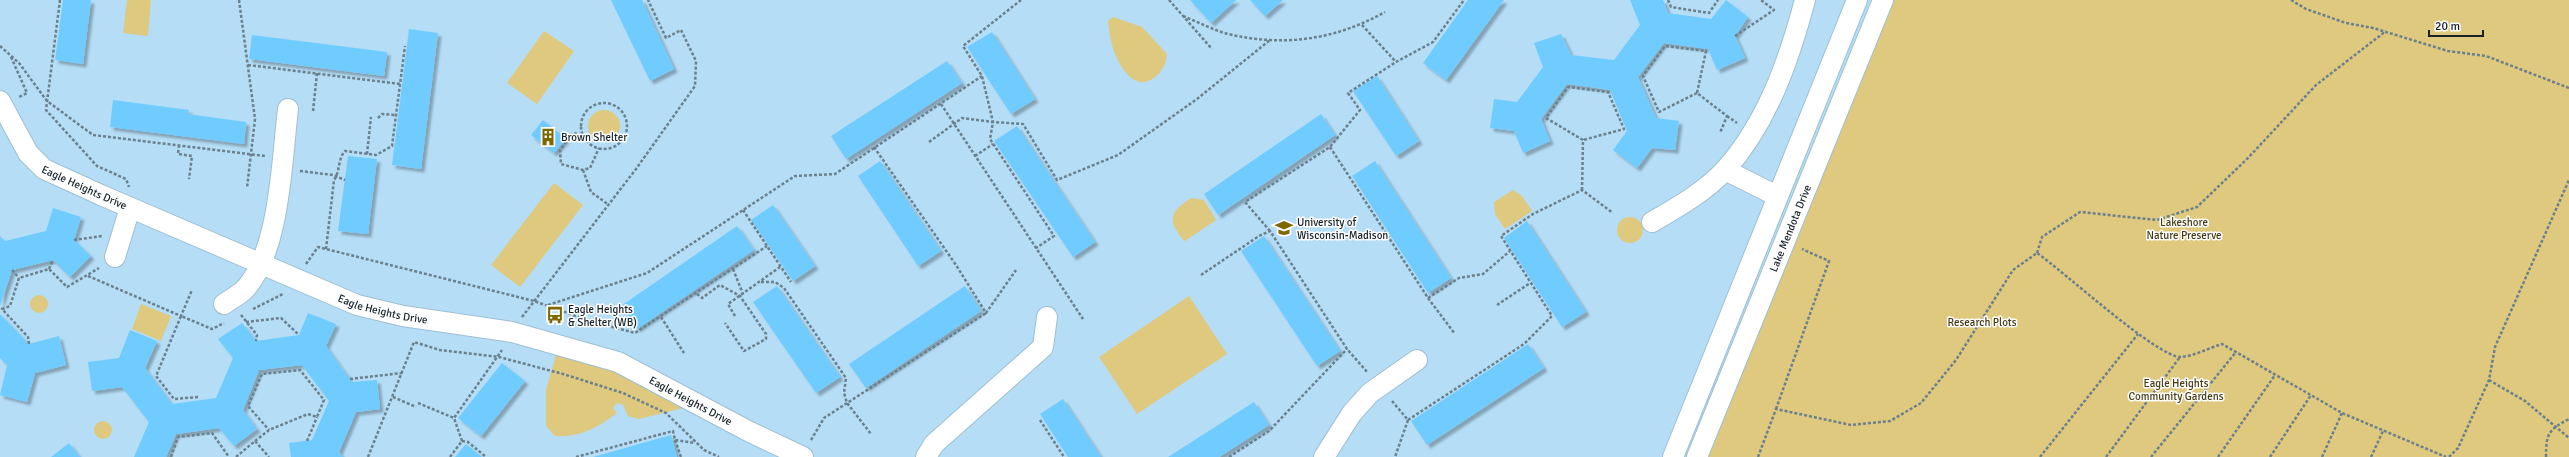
<svg xmlns="http://www.w3.org/2000/svg" width="2569" height="457" viewBox="0 0 2569 457" font-family="Signika,sans-serif">
	<defs>
		<filter id="shadow"><feDropShadow dx="3.5" dy="3.5" stdDeviation="1" flood-color="#0004"/></filter>
	</defs>
	<rect width="100%" height="100%" fill="#c6e8fc"/>
	<path fill="#b5ddf6" d="M0,0H2569V457H0Z"/>
	<path fill="#dfc97e" d="M127,0H151L148,36L123,33Z
		M1892,0H2569V457H1706Z
		M1113,17L1142,27L1167,54C1166,73 1145,93 1128,75C1114,60 1110,41 1108,21Z
		M544,31L574,51L537,104L507,83Z
		M588 126a16 16 0 1 1 32 0a16 16 0 1 1-32 0Z
		M554,183L583,205L520,287L491,265Z
		M1513,190L1522,196L1532,211L1505,229L1495,214L1494,202Z
		M1191,198L1204,200L1216,220L1185,241C1181,238 1179,235 1177,231C1166,215 1178,207 1191,198Z
		M1617 230a13 13 0 1 1 26 0a13 13 0 1 1-26 0Z
		M30 304a9 9 0 1 1 18 0a9 9 0 1 1-18 0Z
		M1189,296L1227,354L1137,414L1099,357Z
		M141,304L171,316L161,341L132,329Z
		M556,355L595,360L685,403L683,408L639,419L628,416L623,405L617,403L613,408L617,413C597,428 579,438 555,436L546,426V390Z
		M94 430a9 9 0 1 1 18 0a9 9 0 1 1-18 0Z"/>
	<path fill="#6fccfe" filter="url(#shadow)" d="M63,0H91L83,64L55,60Z
		M611,0H642L674,69L650,81Z
		M1190,0H1236L1211,23Z
		M1250,0H1283L1265,16Z
		M1468,0H1504L1446,80L1423,63Z
		M1630,0H1663L1668,13L1711,19L1726,0L1748,17L1735,36L1745,58L1717,70L1708,49L1664,43L1638,77L1656,118L1679,121L1675,150L1652,148L1637,168L1613,150L1627,131L1610,90L1590,87L1567,84L1541,119L1550,141L1523,153L1514,131L1490,128L1494,99L1517,102L1543,67L1534,43L1561,34L1571,55L1614,60L1640,25Z
		M409,29L438,33L421,169L392,165Z
		M992,32L1035,99L1011,114L967,47Z
		M252,35L387,52L384,76L249,59Z
		M947,61L962,83L846,159L831,136Z
		M1377,76L1419,141L1396,156L1353,91Z
		M113,100L189,110L188,114L246,122L244,144L110,127Z
		M1321,114L1335,135L1218,215L1204,194Z
		M543,120L566,139L554,153L531,135Z
		M1017,126L1095,242L1073,257L994,141Z
		M348,156L377,159L368,234L338,231Z
		M880,161L941,251L918,266L858,176Z
		M1375,161L1451,278L1428,293L1352,176Z
		M773,205L815,266L793,281L751,220Z
		M53,208L81,217L74,240L91,256L70,277L53,260L12,270L0,306V236L5,241L46,231Z
		M1527,221L1586,312L1562,327L1504,238Z
		M737,226L754,250L637,329L621,306Z
		M1264,236L1340,351L1317,366L1241,251Z
		M777,286L840,377L816,393L753,302Z
		M965,286L981,311L866,388L849,364Z
		M308,313L336,324L326,346L352,382L377,380L380,409L356,412L339,452L343,457H291L289,443L312,440L329,401L302,365L259,370L243,410L257,429L234,446L219,428L176,434L166,457H134L149,422L122,387L92,391L88,362L119,358L130,330L157,341L145,368L172,404L216,398L233,358L218,339L242,323L256,341L299,335Z
		M0,314L29,344L59,336L66,365L35,373L27,402L0,395L7,365L0,358Z
		M1528,344L1544,368L1427,445L1411,421Z
		M502,363L525,381L481,436L458,418Z
		M1063,399L1101,457H1068L1040,414Z
		M1254,402L1269,425L1219,457H1168Z
		M671,435L677,457H593Z
		M69,443L80,457H51Z
		M466,444L482,457H455Z"/>
	<g fill="none" stroke-linecap="round" stroke-linejoin="round">
		<g stroke="#9ebfd2" stroke-width="22">
			<g id="minor">
				<path id="s1" d="M0,101L28,153L44,169L101,195L357,305L403,316L512,332L618,362L750,432L803,457"/>
				<path d="M1725,170L1777,196"/>
				<path d="M1652,222C1678,207 1706,191 1726,169C1768,121 1789,60 1805,0"/>
				<path d="M115,257L130,208"/>
				<path d="M224,304C231,299 241,294 246,288C280,249 282,158 288,109"/>
				<path d="M926,457L934,444L1043,347L1047,317"/>
				<path d="M1324,457L1352,413L1370,393L1417,360"/>
				<path d="M1673,457L1857,0"/>
				<path id="s2" d="M1697,457L1883,0"/>
			</g>
		</g>
		<path stroke="#6a808d" stroke-width="2.5" stroke-dasharray="3 2" stroke-linecap="butt" d="M60,0L46,110L97,166L126,179L129,187
			M239,0L255,119L247,188
			M1021,0L963,46L982,76L993,122L1023,124L1057,180L1118,155L1197,99L1270,40
			M1169,0L1212,49
			M1668,0L1671,7L1709,13L1718,0
			M2291,0L2306,9L2346,23L2373,28L2448,51L2486,56L2569,88
			M1183,16C1198,22 1213,30 1228,34C1284,47 1335,40 1385,12
			M1362,25L1396,62
			M1735,36L1774,10L1761,0
			M0,46L19,63L47,101L93,135L265,156
			M11,57L27,93L19,97
			M248,65L400,84
			M1697,93L1659,112L1643,76L1665,46L1706,51L1697,93L1727,116L1720,133
			M581 126a23 23 0 1 1 46 0a23 23 0 1 1-46 0Z
			M941,104L1083,319
			M313,111L317,73
			M1727,116L1737,123
			M378,118L382,114L396,115
			M582,135L573,133L560,150L561,164L583,170L590,168L599,148
			M929,142L962,118L993,122L990,139L1054,236L1036,248
			M179,145L178,154L192,156L189,179
			M874,147L956,265L986,313L1016,270
			M1330,147L1428,298L1455,334
			M367,154L371,117
			M975,156L993,144
			M583,170L591,192L609,205
			M300,171L333,175L345,180
			M1582,190L1583,140L1546,118L1568,87L1608,92L1624,129L1583,140
			M743,210L791,282
			M1270,231L1245,202L1330,147L1360,110L1348,93L1396,62L1433,42L1464,0
			M74,240L102,236
			M326,249L334,180C340,172 338,158 345,151L376,155L392,146L405,46
			M2037,253L2042,237L2080,212L2157,220L2197,207L2248,158L2316,85L2386,31
			M306,264L318,247L534,301L590,321L635,333L767,246
			M49,269L53,260
			M733,269L743,294
			M12,270L19,278
			M1201,275L1259,236L1270,231L1347,349L1368,373
			M88,276L181,316L192,290
			M761,282H775L784,288L846,378L844,393L847,403L871,434
			M697,294L702,298L720,285L740,296L766,334V339L744,351L725,323
			M1428,298L1459,278L1483,274L1510,251
			M548,305L647,273L795,176L835,174L982,76
			M1497,305L1530,283
			M253,309L283,294
			M241,315L257,335L256,341
			M735,316L728,304L780,267
			M522,317L636,169L695,86L696,61L681,30L666,38L648,0
			M661,317L684,353
			M246,322L281,318L299,335
			M29,344L28,337L2,309L10,306L19,278L49,269L67,287L99,268
			M350,379L402,373
			M2489,380L2525,401L2569,438
			M198,397L174,399L156,376L181,316L212,329L224,323
			M393,397L416,407
			M1392,401L1408,420L1395,457
			M418,403L454,418
			M1776,409L1829,261L1802,249
			M1040,420L1064,457
			M1408,420L1524,344L1552,316L1501,236L1533,214L1582,190L1613,213
			M675,440L681,457
			M811,440L824,418L986,313
			M255,441L269,430L308,414L317,417L324,400L300,370L262,374L248,406L269,430
			M307,441L317,417
			M462,441L468,442L486,457
			M171,457L178,437L212,433L229,457
			M236,457L255,441L269,457
			M368,457L414,342L440,350L499,357L563,374L623,393L666,413L704,450L719,457
			M450,457L462,441L454,418L502,350
			M576,457L673,431L675,440L695,443
			M1229,457L1269,431L1347,349
			M1758,457L1776,409L1851,425L1890,421L1921,403L1956,360L2013,270L2037,253C2062,270 2158,358 2181,357C2194,356 2209,348 2222,344L2342,413L2446,457
			M2040,457L2138,334
			M2106,457L2180,357
			M2151,457L2236,352
			M2218,457L2275,375
			M2270,457L2311,395
			M2322,457L2342,413
			M2371,457L2383,431
			M2449,457L2458,448L2489,380L2495,347L2569,180
			M2546,457C2546,434 2548,430 2569,419"/>
		<use href="#minor" stroke="#fff" stroke-width="20"/>
	</g>
	<defs>
		<g id="building-bare" transform="scale(1.38)"><path d="M-4-6H4V6H1V3H-1V6H-4ZM-2.5-4.3h1.7v1.8h-1.7ZM.8-4.3h1.7v1.8H.8ZM-2.5-1h1.7V.8h-1.7ZM.8-1h1.7V.8H.8Z" fill="#7f6700" stroke="#fff" stroke-width="2.5" paint-order="stroke"/></g>
		<g id="university-bare" transform="scale(1.38)"><path d="M0-5L7-2L0 1L-7-2ZM-4 1L0 2.5L4 1V4Q0 6-4 4Z" fill="#7f6700" stroke="#fff" stroke-width="2.5" paint-order="stroke"/></g>
		<g id="bus-bare" transform="scale(1.38)"><path d="M-5-6H5V4H4V6H2V4H-2V6H-4V4H-5ZM-3.5-4V0h7V-4ZM-3.5 1.2v1.5H-2V1.2ZM2 1.2v1.5H3.5V1.2Z" fill="#7f6700" stroke="#fff" stroke-width="2.5" paint-order="stroke"/></g>
	</defs>
	<g fill-rule="evenodd">
		<use href="#building-bare" x="548" y="137"/>
		<use href="#university-bare" x="1284" y="228"/>
		<use href="#bus-bare" x="555" y="315"/>
	</g>
	<g text-anchor="middle" stroke-width="3" stroke-linejoin="round" paint-order="stroke">
		<g font-size="11" fill="#162229" stroke="#fff" text-anchor="start">
			<text x="561" y="141">Brown Shelter</text>
			<text x="1297" y="226">University of<tspan x="1297" dy="13">Wisconsin-Madison</tspan></text>
			<text x="568" y="313">Eagle Heights<tspan x="568" dy="13">&amp; Shelter (WB)</tspan></text>
		</g>
		<g font-size="11" fill="#162229" stroke="#fff">
			<text dy="4" stroke="none"><textPath href="#s1" startOffset="126">Eagle Heights Drive</textPath></text>
			<text dy="4" stroke="none"><textPath href="#s2" startOffset="247">Lake Mendota Drive</textPath></text>
			<text dy="4" stroke="none"><textPath href="#s1" startOffset="449">Eagle Heights Drive</textPath></text>
			<text dy="4" stroke="none"><textPath href="#s1" startOffset="773">Eagle Heights Drive</textPath></text>
		</g>
		<g font-size="11" fill="#453a13" stroke="#fff">
			<text x="2184" y="226">Lakeshore<tspan x="2184" dy="13">Nature Preserve</tspan></text>
			<text x="1982" y="326">Research Plots</text>
			<text x="2176" y="387">Eagle Heights<tspan x="2176" dy="13">Community Gardens</tspan></text>
		</g>
	</g>
	<path d="M2429 30v6h54v-6" fill="none" stroke="#162229" stroke-width="2"/>
	<text x="2435" y="30" font-size="12" fill="#162229" stroke="#ffffff" stroke-width="3" paint-order="stroke">20 m</text>
</svg>
